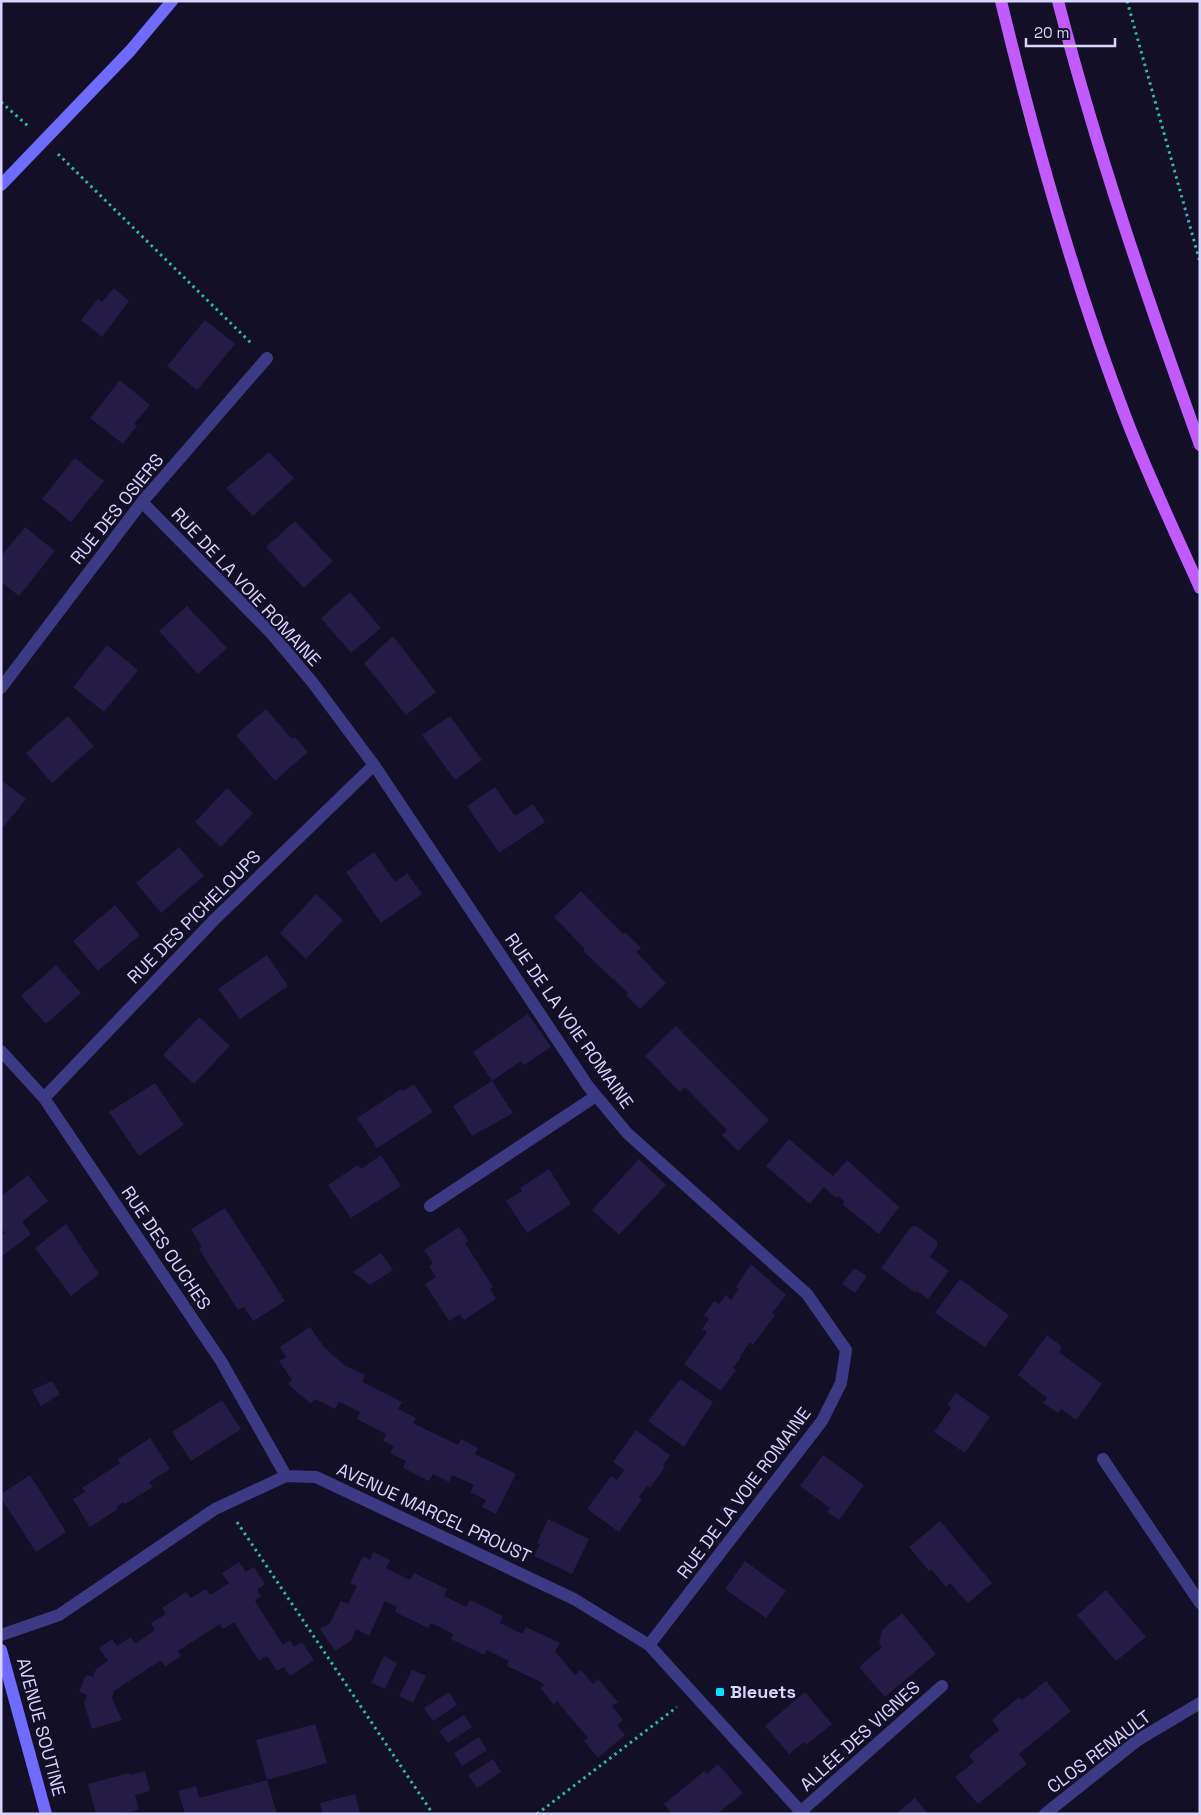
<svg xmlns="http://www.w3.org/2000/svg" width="1201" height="1815" viewBox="0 0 1201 1815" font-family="'Space Grotesk',sans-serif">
	<rect width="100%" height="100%" fill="#130f26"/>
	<path fill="#241b47" d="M114,288L129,301L102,337L81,320L98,299L102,302Z
		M205,320L235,344L197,390L167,366Z
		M120,380L150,405L134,424L137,426L123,444L90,418Z
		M269,452L294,478L253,516L226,488Z
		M75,458L104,481L71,522L42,499Z
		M295,521L333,561L304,588L266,547Z
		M25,527L55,551L19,596L1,582V556Z
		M350,592L381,628L351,653L321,618Z
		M187,606L227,648L198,674L159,631Z
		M393,636L436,692L406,715L364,663Z
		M107,645L138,670L104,712L73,687Z
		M266,709L292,739L295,737L308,752L275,781L236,735Z
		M68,716L94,746L52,783L26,753Z
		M450,716L482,760L455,780L422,735Z
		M1,780L26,799L1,830Z
		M495,787L515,816L533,804L545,822L499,853L467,806Z
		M227,788L253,813L221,847L195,822Z
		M179,847L204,876L161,913L136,883Z
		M374,852L395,882L407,873L422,894L381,923L346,872Z
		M581,891L623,934L625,932L641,948L636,952L666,983L640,1009L626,995L628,993L583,951L585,949L554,917Z
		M316,894L343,920L306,959L280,933Z
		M115,905L140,935L98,971L73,941Z
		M267,955L288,986L240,1019L218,989Z
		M56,965L81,993L46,1024L21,996Z
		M528,1014L551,1047L524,1065L521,1061L492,1081L473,1052Z
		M199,1017L230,1046L194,1084L163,1055Z
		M676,1026L769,1120L738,1151L722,1135L727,1130L685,1087L680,1092L645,1056Z
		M492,1081L513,1113L472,1136L453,1106Z
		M155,1083L184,1125L139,1156L109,1112Z
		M414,1084L433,1112L377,1148L357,1118L401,1089L403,1091Z
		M789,1139L833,1176L847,1160L899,1207L879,1234L842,1204L845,1202L838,1196L836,1198L824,1187L810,1204L766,1166Z
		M381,1155L401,1186L351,1218L328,1185L358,1165L361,1169Z
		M639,1159L666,1185L619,1235L592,1210Z
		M549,1169L571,1204L527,1233L506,1201L522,1191L520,1188Z
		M28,1175L48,1201L22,1222L31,1234L1,1257V1237L5,1233L1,1228V1196Z
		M225,1208L285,1301L253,1321L244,1307L238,1310L199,1249L202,1247L191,1229Z
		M66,1224L99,1274L71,1296L35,1248Z
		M916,1226L937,1241V1246L930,1257L949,1271L928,1299L917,1291L916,1293L881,1268L911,1227Z
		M459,1227L469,1241L465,1243L493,1287L490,1289L496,1299L464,1320L460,1314L449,1321L425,1284L436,1277L429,1266L433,1263L424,1250Z
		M381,1253L393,1270L370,1285L353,1272Z
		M751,1264L786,1295L772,1313L775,1315L753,1345L750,1342L740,1356L741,1357L733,1368L736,1370L721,1391L684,1364L707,1332L702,1329L709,1319L704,1315L714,1301L719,1304L726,1295L731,1300L739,1289L736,1287Z
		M854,1268L867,1276L855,1293L842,1284Z
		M960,1279L1009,1315L985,1347L935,1313Z
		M310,1327L323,1346L334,1356L344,1365L365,1375L362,1382L402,1402L398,1409L416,1418L413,1423L458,1445L461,1439L478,1448L475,1454L516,1474L496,1514L482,1507L486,1500L470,1492L474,1485L452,1475L449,1482L433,1474L429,1481L403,1468L406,1461L390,1453L394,1446L383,1441L386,1434L357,1419L360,1412L339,1402L335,1409L315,1399L311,1404L288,1384L292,1380L279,1361L286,1357L280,1347Z
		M1047,1335L1062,1347L1059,1352L1102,1384L1076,1420L1061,1409L1058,1413L1043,1403L1047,1398L1018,1375Z
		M680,1379L713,1402L684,1447L648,1421Z
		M52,1381L60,1394L41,1406L32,1390Z
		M956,1393L990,1417L965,1453L934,1432L951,1408L947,1405Z
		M222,1400L241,1429L191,1461L172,1432Z
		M636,1430L670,1455L663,1466L665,1467L650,1488L647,1486L639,1497L642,1499L619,1532L587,1509L611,1476L617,1480L624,1470L613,1462Z
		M150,1438L170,1469L149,1482L153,1487L125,1504L124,1502L116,1507L118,1509L90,1527L73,1499L85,1492L82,1488L120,1463L118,1459Z
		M823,1455L864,1485L839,1520L827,1512L830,1508L800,1486Z
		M30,1475L66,1532L36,1552L1,1498V1494Z
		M548,1519L589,1539L572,1574L534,1556L540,1544L537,1543Z
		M940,1521L992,1583L968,1603L950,1583L946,1587L931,1569L929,1571L909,1547Z
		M373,1552L390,1560L386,1568L410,1580L414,1573L447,1589L444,1596L466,1607L470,1600L503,1616L500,1623L522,1634L526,1627L560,1643L555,1651L575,1675L581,1670L593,1684L598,1679L618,1702L612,1706L623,1720L617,1725L625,1735L598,1758L584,1741L588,1738L557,1701L554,1705L540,1688L544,1685L541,1682L507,1666L509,1661L487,1650L484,1655L451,1639L453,1634L442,1628L431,1623L428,1628L395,1612L397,1607L385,1601L369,1636L356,1629L352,1640L335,1651L320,1629L330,1623L341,1601L348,1604L357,1586L350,1583L363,1556L370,1560Z
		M745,1561L786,1591L766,1618L725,1589Z
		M239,1562L246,1572L254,1567L265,1584L257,1590L261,1596L255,1601L283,1645L290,1640L294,1647L302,1642L314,1660L290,1676L284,1667L277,1671L267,1656L259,1661L234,1622L223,1629L220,1624L178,1651L181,1656L165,1667L161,1660L114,1691L112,1698L122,1720L92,1729L84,1703L87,1695L79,1692L86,1675L93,1677L96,1669L108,1661L99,1648L112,1639L117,1646L131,1637L135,1644L155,1630L151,1623L166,1614L162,1608L186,1592L191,1598L206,1589L210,1595L229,1583L222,1573Z
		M1106,1590L1146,1637L1116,1661L1077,1615Z
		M902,1613L936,1654L885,1697L859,1667L882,1647L879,1643L882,1630Z
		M384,1656L397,1663L385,1689L371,1683Z
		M412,1670L426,1676L413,1703L399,1696Z
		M1046,1681L1071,1711L1019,1754L1027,1764L978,1804L955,1777L974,1762L969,1755L999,1730L992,1720L1019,1697L1022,1700Z
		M449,1692L457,1705L433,1721L424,1708Z
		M805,1692L832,1724L806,1745L804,1742L789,1754L765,1726Z
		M464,1715L472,1727L448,1743L439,1731Z
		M315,1724L327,1763L267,1780L277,1814H185L178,1791L196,1786L199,1798L267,1780L256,1740Z
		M479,1737L487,1750L462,1766L454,1753Z
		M493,1759L501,1772L477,1788L468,1775Z
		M718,1764L743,1793L717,1814H672L664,1804L704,1771L707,1774Z
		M145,1771L150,1791L135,1795L139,1809L124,1814H96L88,1784L129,1773L130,1775Z
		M355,1794L360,1814H323L320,1803Z
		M915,1798L928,1814H896Z"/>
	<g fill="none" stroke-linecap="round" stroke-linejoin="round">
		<path stroke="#2fb8b0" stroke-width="3" stroke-dasharray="2.5 4" stroke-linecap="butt" d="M1127,1L1200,262
			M1,102L28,126
			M58,154L252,344
			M237,1522L433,1814
			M537,1814L677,1707"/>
		<path stroke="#3d3a85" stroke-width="12" d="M798,1814L942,1686"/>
		<path stroke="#3d3a85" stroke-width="12" d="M142,502L270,632L313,683L374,765L588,1086L627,1133L807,1294L846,1350L841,1383L822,1421L649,1645
			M1,688L142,502L267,358
			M1,1051L44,1098L221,1361L286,1476
			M44,1098L215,919L374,765
			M430,1206L596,1096
			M1103,1459L1200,1603
			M1,1635L59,1615L215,1509L286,1476L316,1477L574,1599L649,1645L803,1814
			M1045,1814L1138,1740L1200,1703"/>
		<path stroke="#6f6bff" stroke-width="12" d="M1,185L130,51L172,1
			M1,1650L46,1814"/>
		<path stroke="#c25bff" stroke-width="12" d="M1001,1C1035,142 1074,283 1126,418C1148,476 1175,532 1200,588
			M1058,1C1097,152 1147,298 1200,445"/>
	</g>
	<rect fill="#00e5ff" stroke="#130f26" stroke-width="2" x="715" y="1687" width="10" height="10" rx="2.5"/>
	<g text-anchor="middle" stroke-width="4.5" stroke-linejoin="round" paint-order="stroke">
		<g font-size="18" fill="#d9d4ff" stroke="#130f26">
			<text transform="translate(117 509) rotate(-51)" y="6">RUE DES OSIERS</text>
			<text transform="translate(246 587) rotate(47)" y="6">RUE DE LA VOIE ROMAINE</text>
			<text transform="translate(194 917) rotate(-45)" y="6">RUE DES PICHELOUPS</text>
			<text transform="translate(569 1021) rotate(55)" y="6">RUE DE LA VOIE ROMAINE</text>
			<text transform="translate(166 1248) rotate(56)" y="6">RUE DES OUCHES</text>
			<text transform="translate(744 1493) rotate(-53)" y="6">RUE DE LA VOIE ROMAINE</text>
			<text transform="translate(434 1513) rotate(25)" y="6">AVENUE MARCEL PROUST</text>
			<text transform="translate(41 1727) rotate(75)" y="6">AVENUE SOUTINE</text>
			<text transform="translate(860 1736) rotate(-42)" y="6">ALLÉE DES VIGNES</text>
			<text transform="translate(1099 1752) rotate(-37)" y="6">CLOS RENAULT</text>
		</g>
		<g font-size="18" font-weight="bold" fill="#d9d4ff" stroke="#130f26" text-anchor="start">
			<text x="730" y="1698">Bleuets</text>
		</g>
	</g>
	<rect width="1201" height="1815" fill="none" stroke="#d9d4ff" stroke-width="5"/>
	<path d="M1026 38v8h89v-8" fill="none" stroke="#d9d4ff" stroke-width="2.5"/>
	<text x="1034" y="38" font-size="15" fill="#d9d4ff" stroke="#130f26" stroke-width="4" paint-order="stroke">20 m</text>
</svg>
